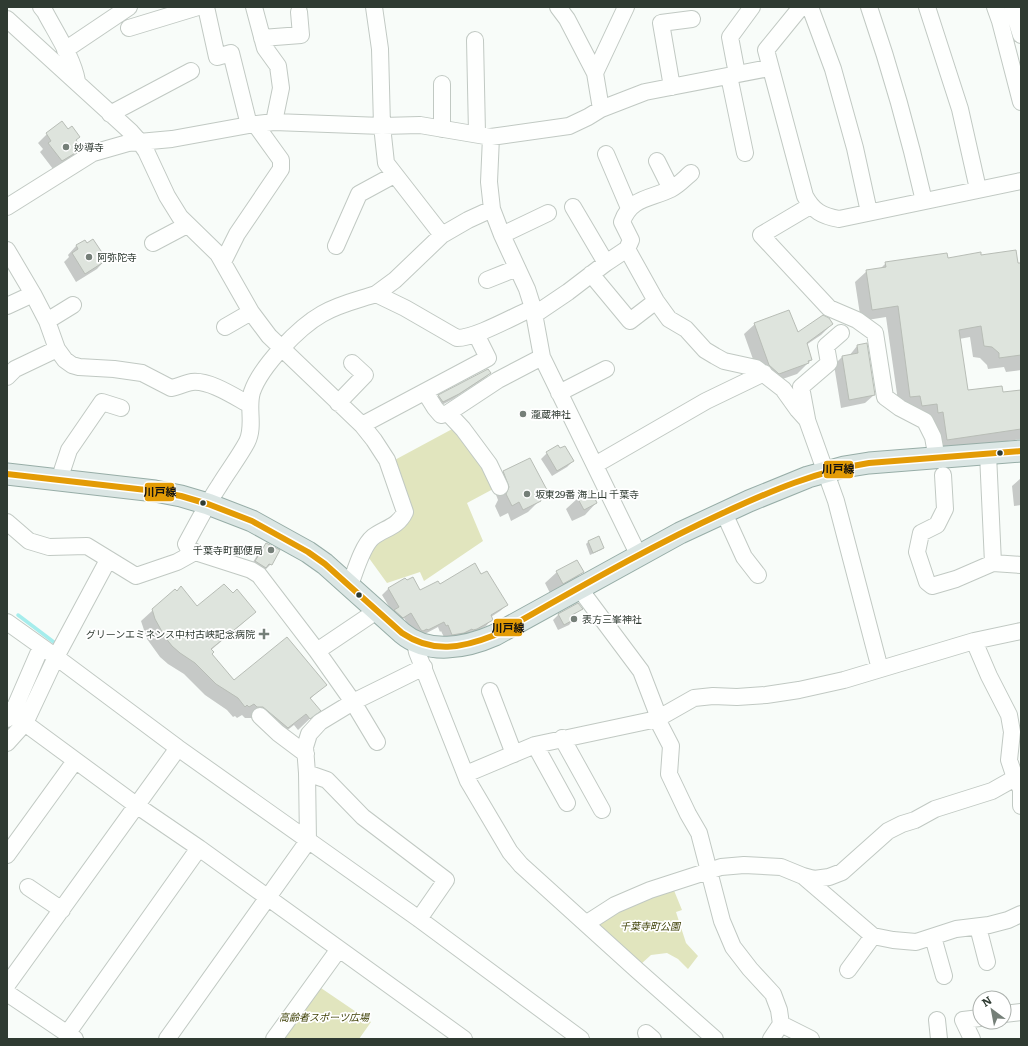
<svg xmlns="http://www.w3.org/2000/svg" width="1028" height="1046" viewBox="0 0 1028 1046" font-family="Literata,'Noto Sans JP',serif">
	<rect width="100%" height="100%" fill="#f8fcf9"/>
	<path fill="#e1e5be" d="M456,427L495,488L467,503L483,541L424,581L420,572L387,583L366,554L374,541L405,522L391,462Z
		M673,888L682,910L676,912L686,943L698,956L688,969L678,959L667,953L651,955L641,964L595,922Z
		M318,986L371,1022L359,1039H279Z"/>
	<path fill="#0003" d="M62,123L81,148L72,157L53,169L40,152L43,149L38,143L47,134Z
		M85,241L105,260L97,269L76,282L64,262L69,257L68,255L76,246Z
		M980,256L1017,264H1021V370L1006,372L1004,367L988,369L987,365L980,358L973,357L970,337L959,339L967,392L1002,394L1021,391V439L936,451L931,423L899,408L886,317L861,321L855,282L867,271L880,269L886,263Z
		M755,324L797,334L832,324L821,335L806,345L811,360L797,374L768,384L759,376L744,334Z
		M866,344L874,395L865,403L841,408L834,365L842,357L849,356L857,346Z
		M490,373L485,378L453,399L438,407L434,401L439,396Z
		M558,446L573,461L567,467L552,476L541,459L547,453Z
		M504,472L545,490L538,497L540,500L528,512L511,521L508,513L500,517L495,506L498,500L492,484Z
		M1021,478V505L1014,506L1012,486Z
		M578,498L596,503L585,515L572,521L566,509Z
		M588,542L603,548L601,550L590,555L586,544Z
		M267,544L271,564L265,570L250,567L261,549Z
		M557,572H582L571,584L551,595L545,583Z
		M481,576L507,605L500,611L491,617L492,619L486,626L469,635L446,641L441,631L440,632L438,627L421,636L415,637L404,618L396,624L393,613L382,595L388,589L404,579L420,591L439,585Z
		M233,594L255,612L243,623L211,650V654L233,681L325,685L310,699L319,710L298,730L294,725L276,739L251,718H245L242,715L237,718L235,716L233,717L227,710L205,695L184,674L168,664L160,657L147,639L141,621L153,610L196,607Z
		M578,604L581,609L572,616L574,619L569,625L558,630L553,620L558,615Z"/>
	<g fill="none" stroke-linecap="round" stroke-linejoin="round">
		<path stroke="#a5edec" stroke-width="3.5" d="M18,615L55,643L54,645"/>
	</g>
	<path fill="#dee4dd" stroke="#b8bdb6" d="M62,121L68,129L72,126L80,137L76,140L82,149L62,161L48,143L51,141L46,133Z
		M93,239L107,260L85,274L72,253L78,249L76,245L85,240L87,243Z
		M1016,250L1018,263H1021V355L999,358V353L992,347L984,346L981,326L959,330L968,390L1002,386L1003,392L1021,390V429L947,440L943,412L938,413L937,404L922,406L920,396L910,397L898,306L872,310L866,270L886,267L885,262L947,253L948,258L981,252V255Z
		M789,310L798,332L823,315L829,318L833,324L807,343L812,360L808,361L809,363L779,374L769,365L754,323Z
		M867,343L875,395L849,400L842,356L858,353L857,345Z
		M488,369L491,373L459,394L443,402L438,395Z
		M558,445L560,448L565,446L574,461L557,471L546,452Z
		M530,458L547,490L538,494L541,501L523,510L519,502L512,506L506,494L509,487L503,471Z
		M591,490L597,503L584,510L577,497Z
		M599,536L604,548L593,553L588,541Z
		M266,543L280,550L272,565L269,564L266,568L255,561Z
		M577,560L584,572L563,584L556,571Z
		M475,563L481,574L487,571L508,605L491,615L493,620L477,629L473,630L472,629L464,633L452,635L448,625L446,626L444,622L428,630L427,629L423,631L421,630L411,613L403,618L394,610L399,607L388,588L405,578L407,580L413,577L420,590L438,581L440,584Z
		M224,584L233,593L237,589L256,612L211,649L214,652L212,654L234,680L287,637L327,685L310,698L321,711L310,719L306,714L288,728L263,707H257L254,704L249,707L247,705L245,707L238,698L216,684L195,663L180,653L172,646L165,637L155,619L152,609L175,589L177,591L181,586L197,606Z
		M578,603L583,609L572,615L575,619L564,625L558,614Z"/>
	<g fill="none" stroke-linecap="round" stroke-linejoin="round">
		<g stroke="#c1c9c3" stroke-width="18">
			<path id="minor" d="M41,7L45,12C56,33 73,58 77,81
				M206,7L217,57L231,53L249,125
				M254,7L265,48L278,66L281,88L274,122
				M374,7L380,49L382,126L386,163L442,235
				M558,7L567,19L595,73L601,109
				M801,7L766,50L805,196C813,211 822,216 839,219L1021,181
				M810,7L833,69L855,148L869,212
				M869,7C891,71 909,135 924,201
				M927,7L960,109L978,189
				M995,7L1000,21L1021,102
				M1012,7L1021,35
				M7,19L131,132L139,141L146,151L167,196L180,217L218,254L251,312L269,336L362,425L374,440L387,460L405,512C398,527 385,528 373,537C362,546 355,572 350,585
				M129,28L198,7
				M262,38L301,35L299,12
				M475,40L477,133
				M65,50L129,7
				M595,73L626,7
				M737,74L730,37L752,7
				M729,76L745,153
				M442,84V129
				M672,87L661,23L692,19
				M110,114L191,71
				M491,137L489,182L492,209L502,235L527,289L533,308L542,357L639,556
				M606,154L629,208
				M657,161L671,189
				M810,206L761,235L829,308L857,320L875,333L885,397L900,408L925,421L933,437L937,459
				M7,207L93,153L128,143L172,139L249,125L274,122L382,126L420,125L491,137L569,126L588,117L601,109L645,92L769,68
				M573,207L606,263
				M502,235L548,213
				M153,243L187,225
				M336,246L359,194L394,175
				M627,249L656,301L669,319L686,329L705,350L715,356L724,361L756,368L783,389L798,410L807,420L836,501L880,669
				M7,250L33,294L47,321L57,349L65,360L72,365L79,367L114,369L142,373L171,388C178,387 185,383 192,382C210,380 235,397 250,405
				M223,262L237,234L281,169V160L255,124
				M591,274L630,321L656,301
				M487,280L517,268
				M376,294L395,280L442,235L468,220L492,209
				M7,306L33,294
				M534,315L568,292L606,263L627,249L631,240L622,222C631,197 651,199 671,189C679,185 685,178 691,173
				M47,321L73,305
				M225,327L251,312
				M7,377L15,369L57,349
				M425,392L435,408L441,415L448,413L498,380L542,357
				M559,393L606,369
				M338,403L365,375L352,363
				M448,413L463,429L489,464L500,487
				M807,419L801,387L829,363L826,346L841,333
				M362,425L488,358L476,334
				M988,454L993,563
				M595,465L706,401L764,373
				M943,475L945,509L937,525L921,533L917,552L927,582L932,586L956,579L993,563L1021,565
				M59,480L69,450L102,402L121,408
				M724,513L744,557L758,575
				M7,522L29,541L49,547L87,546L136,576L177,562L195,552L251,570L259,575L317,651L353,702L377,742
				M195,552L188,548L186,544C197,524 207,504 219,486C228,471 239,457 247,442C255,426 247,408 252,392C261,366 299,327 322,314C339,304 358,300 376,294L405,308L457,338C476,338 514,316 533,308
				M579,588L641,671L656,710L657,719L671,746L669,774L688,814L699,833L722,921L733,947L750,969L773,994L779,1010L781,1024L771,1039
				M7,622L56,657L178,748L419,919L581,1039
				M974,641L989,676L1009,715L1012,732L1009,760L1015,778L1021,789
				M415,642L417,652L468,781L510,852L521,865L637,970L715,1039
				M317,651L378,610
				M490,691L514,754
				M7,710L136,805L199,848L464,1039
				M260,716L278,733L306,754
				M7,719L12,714L41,647
				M562,738L602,810
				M7,743L25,723L56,657L108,560
				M535,745L567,803
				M307,773L327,780L363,817L446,880L419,919
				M466,774L535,745L657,719L694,698L713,696L737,697L766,695L799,690L844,680L974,641L1021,631
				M1021,791V806
				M7,855L75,761
				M803,876L814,879L829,877L842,872L888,831L902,824L915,820L935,809L992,791L1015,778
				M28,887L62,910
				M587,923L615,905L650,890L721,867L744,865L781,867L803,876L873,936L893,940L916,942L956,929L989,925L1008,920L1021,914
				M978,927L987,962
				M933,937L944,976
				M848,970L873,936
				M7,985L178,748
				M7,993L75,1039
				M1004,1014L1021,1012
				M937,1020L939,1039
				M781,1024L811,1039
				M646,1033L653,1039
				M67,1034L199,848
				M167,1039L308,841L307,773L305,747L309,734L320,722L353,702L424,667
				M274,1039L339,949
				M972,1039L963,1020L980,1018"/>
		</g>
		<g stroke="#97ada7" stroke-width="23">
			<path id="major" d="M7,474L155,491L181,496L208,504L252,521L308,552L325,564L402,633C428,655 466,648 495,635L680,533L749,501L808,477L844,467L869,463L1021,451"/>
		</g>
		<use href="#minor" stroke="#fefffe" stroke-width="16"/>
		<use href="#major" stroke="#dbe6e4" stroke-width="21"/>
		<g stroke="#fff" stroke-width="9">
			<path id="bus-1" d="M7,474L155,491L181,496L208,504L252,521L308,552L325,564L402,633C433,654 462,648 495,635C570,593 645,549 723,513C771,491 817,471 869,463L1021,451"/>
		</g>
		<use href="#bus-1" stroke="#e39b05" stroke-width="6"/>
	</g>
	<g fill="#757f78" stroke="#fff" stroke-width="1.5">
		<circle cx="66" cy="147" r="4"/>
		<circle cx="89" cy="257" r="4"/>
		<circle cx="523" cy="414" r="4"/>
		<circle cx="527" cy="494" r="4"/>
		<circle cx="271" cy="550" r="4"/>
		<circle cx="574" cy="619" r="4"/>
		<path d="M262 628h4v4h4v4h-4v4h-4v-4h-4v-4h4z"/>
	</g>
	<g fill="#2f3b32" stroke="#fff" stroke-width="1.5">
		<circle cx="1000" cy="453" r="3.5"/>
		<circle cx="203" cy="503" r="3.5"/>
		<circle cx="359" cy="595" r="3.5"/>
	</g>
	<g text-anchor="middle" stroke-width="3.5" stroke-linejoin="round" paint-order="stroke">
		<g font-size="10" fill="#2f3b32" stroke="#fff" text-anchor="start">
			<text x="74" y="151">妙導寺</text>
			<text x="97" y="261">阿弥陀寺</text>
			<text x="531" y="418">瀧蔵神社</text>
			<text x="535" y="498">坂東29番 海上山 千葉寺</text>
			<text x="263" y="554" text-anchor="end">千葉寺町郵便局</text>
			<text x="582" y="623">表方三峯神社</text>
			<text x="255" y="638" text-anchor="end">グリーンエミネンス中村古峡記念病院</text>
		</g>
		<g font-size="10" font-style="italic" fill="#3f4107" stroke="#fff">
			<text x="650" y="930">千葉寺町公園</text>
			<text x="324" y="1021">高齢者スポーツ広場</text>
		</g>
	</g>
	<g stroke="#fff" stroke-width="1.5">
		<rect x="823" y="460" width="31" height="19" rx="4" fill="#e39b05"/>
		<rect x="144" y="482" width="31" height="20" rx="4" fill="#e39b05"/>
		<rect x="493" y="618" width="30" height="19" rx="4" fill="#e39b05"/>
	</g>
	<g font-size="11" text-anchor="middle" font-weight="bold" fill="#111">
		<text x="838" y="473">川戸線</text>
		<text x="160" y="496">川戸線</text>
		<text x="508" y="632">川戸線</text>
	</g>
	<rect width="1028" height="1046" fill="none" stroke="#2f3b32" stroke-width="16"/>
	<g transform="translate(992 1010) rotate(328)"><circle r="19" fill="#ffffff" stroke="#acb1ad"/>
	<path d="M0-3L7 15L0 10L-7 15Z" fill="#757f78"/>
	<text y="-6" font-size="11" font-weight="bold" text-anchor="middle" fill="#2f3b32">N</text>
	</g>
</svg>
